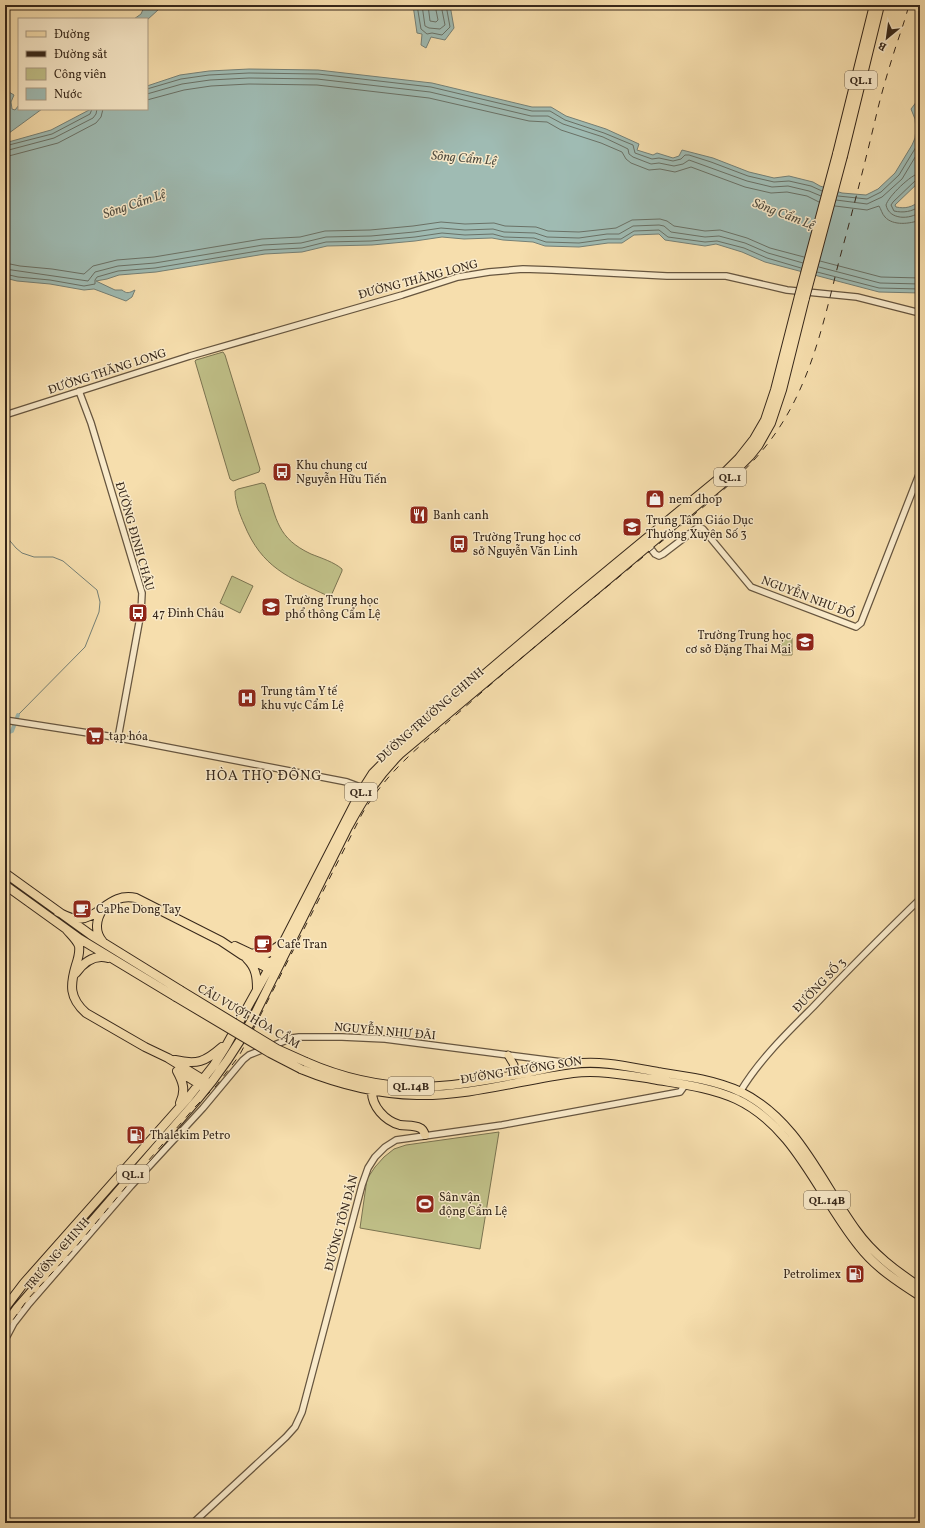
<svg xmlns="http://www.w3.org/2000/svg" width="925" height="1528" viewBox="0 0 925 1528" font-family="Vollkorn,serif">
	<rect width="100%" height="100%" fill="#f6dead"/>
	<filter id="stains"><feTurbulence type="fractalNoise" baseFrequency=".005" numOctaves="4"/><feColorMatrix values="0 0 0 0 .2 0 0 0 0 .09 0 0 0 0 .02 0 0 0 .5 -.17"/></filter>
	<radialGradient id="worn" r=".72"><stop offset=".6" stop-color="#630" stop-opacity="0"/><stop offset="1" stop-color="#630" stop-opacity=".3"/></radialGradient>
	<path fill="#c0c088" stroke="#7b7451" d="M223,352L225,355L260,469L259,472L233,481L230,479L195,361L196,360Z
		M262,483L265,484L266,487C277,520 277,538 311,554C321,558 334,562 342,569V571L331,596H328C288,577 262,568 244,524C240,515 235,502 235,491L238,489Z
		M232,576L253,586L240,613L220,603Z
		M781,638H792V655H782Z
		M499,1132L480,1249L360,1228L367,1179L375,1167L384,1157L394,1149L406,1145Z"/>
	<path fill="#9fbbb3" stroke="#758076" d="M145,5H161L158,10L147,20V19H134L141,14Z
		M413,5H450L454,28L445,40L431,37L426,48L421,45L422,34L417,33Z
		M249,69L318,70L432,83L532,107H551L566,116L606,129L639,144L637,150L653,155L657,153L673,158L679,156L682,150L713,158L749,172L774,178L789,176L813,182L820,186L842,193L866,195L878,189L895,173L912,145L915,138L916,129L915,119L911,109L920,97V181L895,205L896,207C906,209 912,207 920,201V293L879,292L765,262L742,252L716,244L705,246L665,240L659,234L634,235L622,243H608L579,247L545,246L533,242L503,240L492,238L464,239L442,237L415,241L372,245L327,246L302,252L265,254L156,272L119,275L107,279L96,281L115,290H122C127,294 129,293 135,290L132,297L126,301L94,289L84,290L50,284L17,281L5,278V143L51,130L91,109H147V86L180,75L209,71Z
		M9,92L14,95L11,102L12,109L15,110L19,105V109H42L5,136V95Z"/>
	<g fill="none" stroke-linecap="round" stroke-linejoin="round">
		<path stroke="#6a7166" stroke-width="1" d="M417,5L421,29L427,34L432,33L442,35L450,27L446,5
			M422,5L425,26L429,28L440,29L445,25L441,5
			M428,5L430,21L436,22L438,20L435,5
			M147,89L181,79L209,75L249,73L318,74L431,87L532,111H550L565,120L604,133L633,145L635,153L652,159L659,158L673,161L681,159L685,155H689L711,162L748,176L774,182L789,181L811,186L822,191
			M147,94L182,84L210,80L249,78L317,79L430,92L531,116H548L563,124L603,137L624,147L628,149L629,154L633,157L651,164L659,163L674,166L683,164L689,160L747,181L772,187L788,186L809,191L821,196
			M147,100L184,90L211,86L249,84L317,85L429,98L529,121L547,122L561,130L601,143L622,152L626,159L631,163L649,170L660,169L675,172L691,167L745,187L771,193L787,192L807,196L819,202
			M5,146L52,134L90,114L92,109
			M5,151L54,138L93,118L96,114L97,109
			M5,157L58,143L96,123L101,117L103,109
			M920,173C911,174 888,197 886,205C889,220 910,220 920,212
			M920,179L916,180L893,202L891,205L894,211C903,213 912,212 920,206
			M838,196L867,199L881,192L899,175L916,147L919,140L920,133
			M836,200L867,204L882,197L902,179L920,149
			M835,206L867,210L879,206C881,209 882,214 885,217C893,226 910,224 920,220
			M820,261L881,277L920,278
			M5,263L20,266L52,269L84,274L93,266L117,260L154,257L262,239L300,237L325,231L370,230L413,226L441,222L465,224L494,223L505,226L536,227L548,231L579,232L616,228L632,220L660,219L667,221L674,226L705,231L720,230L747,238L770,248L804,257
			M819,267L880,283L920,284
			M5,269L88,281L95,272L118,266L155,263L263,245L301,243L326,237L371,236L414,232L441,228L465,230L493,229L504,232L535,233L547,237L579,238L607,234H619L633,226L659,225L664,226L671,232L705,237L719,236L745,243L768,253L803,263
			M817,272L879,288L920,289
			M5,274L18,277L50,280L84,286L95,284V280L97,277L118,271L155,268L264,250L302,248L326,242L371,241L415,237L442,233L465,235L493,234L504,237L534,238L546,242L579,243L608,239H621L634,231L659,230L668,237L705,242L717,241L744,248L767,258L801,268"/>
		<path stroke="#758076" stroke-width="1" d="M920,97L916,75L920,71
			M5,535L16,548L22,553L34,557H53L63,561L97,590L100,602L99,612L85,647L18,715"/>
		<path stroke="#9fbbb3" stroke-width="4" d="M5,734L12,731L18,715"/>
		<g stroke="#66553f" stroke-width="8">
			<path id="minor" d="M79,391L91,423L142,593L141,612L118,738
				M5,415L190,356L402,295L458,277L489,272L523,269L552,270L667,276H726L787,290L857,297L920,313
				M648,545L655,554L659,556L663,554L697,528L699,527L703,529L751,587L856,627L861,623L920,472
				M5,720L114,737L347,782L363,788
				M740,1092C759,1060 787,1033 813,1007C848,970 884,934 920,899
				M5,1340L14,1323L28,1305L131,1186L203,1108L243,1060L249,1055L292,1038L299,1037H342L385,1039L570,1063
				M193,1523L286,1437L295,1427L302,1412L362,1185L368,1168L375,1157L385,1147L396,1140L502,1125L680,1092L686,1084"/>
		</g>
		<g stroke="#36271a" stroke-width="9">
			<path id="major" d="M508,1055L514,1065L510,1076"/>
		</g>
		<g stroke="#36271a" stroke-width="10">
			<path id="highway" d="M837,154L874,5
				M843,156L880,5
				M5,873L91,935L180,990
				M5,885L80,939L176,997
				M103,909C96,919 94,932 103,942
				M58,912C64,915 71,919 78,919C101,918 109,892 136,898L221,941L242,955L273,971
				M66,929C70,934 77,940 79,946C80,952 78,959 76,965C70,985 69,998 86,1013L145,1047L168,1058L207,1082
				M235,946L275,965
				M255,953H268L280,945
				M247,959C256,968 257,977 257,989
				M76,973C84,962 94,954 108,958
				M175,1060C197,1065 205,1062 222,1047
				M306,1062C340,1077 380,1086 417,1087C451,1087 487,1080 520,1074C537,1071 555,1066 573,1064C601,1060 629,1067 658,1072C685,1076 715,1080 741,1092C798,1120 821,1182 856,1230C873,1254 896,1271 920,1287
				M301,1069C338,1084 377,1094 417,1095C470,1096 521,1080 573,1073C600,1070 626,1075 652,1079C680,1084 709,1087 736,1099C796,1127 819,1197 859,1246C875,1267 898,1282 920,1296
				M177,1071C183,1082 186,1090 180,1103
				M180,1072L204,1087
				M372,1090C371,1106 385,1121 400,1125C406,1126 414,1125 420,1128C423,1129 424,1132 425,1135
				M5,1308L24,1283L188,1098L214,1065L226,1046L283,943L359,795L373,773L399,747L574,598L717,480L739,458L754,439L765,420L775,390L799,296
				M5,1325L17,1308L197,1100C219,1074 237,1048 253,1018L348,827C364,798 377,777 400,754L722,484L750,456L758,446L771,423L782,390L805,298"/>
		</g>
		<use href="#minor" stroke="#f9eaca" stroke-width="5.5"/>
		<use href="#major" stroke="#f6dead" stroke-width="7"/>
		<use href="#highway" stroke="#f6dead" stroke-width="8"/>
		<path stroke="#36271a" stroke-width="1" stroke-dasharray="7 7" stroke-linecap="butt" d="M5,1331L28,1299L75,1248L135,1176L195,1107L216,1086L239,1056L255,1026L362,814C389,768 425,742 464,708C530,649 599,594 667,537C699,510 734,484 761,452C808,397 822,329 839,261C853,210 866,159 878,108C883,88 889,68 895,49C900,34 905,20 909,5"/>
		<g stroke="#36271a" stroke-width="10" stroke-linecap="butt">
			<path id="highway-bridge" d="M799,296L837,154
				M805,298L843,156
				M180,990L277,1049L306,1062
				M176,997L270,1053L301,1069"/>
		</g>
		<use href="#highway-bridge" stroke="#f6dead" stroke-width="8"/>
	</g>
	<defs>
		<g id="bus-square" transform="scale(1)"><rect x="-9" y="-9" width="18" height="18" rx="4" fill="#8f2418" stroke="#f9eaca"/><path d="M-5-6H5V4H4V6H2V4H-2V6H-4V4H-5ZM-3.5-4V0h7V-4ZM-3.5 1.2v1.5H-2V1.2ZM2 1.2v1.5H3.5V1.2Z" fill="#fff"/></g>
		<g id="shop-square" transform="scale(1)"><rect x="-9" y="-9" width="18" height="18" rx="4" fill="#8f2418" stroke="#f9eaca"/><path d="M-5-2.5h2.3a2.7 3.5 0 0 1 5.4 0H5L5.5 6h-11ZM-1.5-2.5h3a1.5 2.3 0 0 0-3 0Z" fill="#fff"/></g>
		<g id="restaurant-square" transform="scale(1)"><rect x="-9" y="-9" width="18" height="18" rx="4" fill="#8f2418" stroke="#f9eaca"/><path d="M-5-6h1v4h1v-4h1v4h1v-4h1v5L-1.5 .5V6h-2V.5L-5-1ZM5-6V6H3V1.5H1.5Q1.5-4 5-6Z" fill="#fff"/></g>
		<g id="school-square" transform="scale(1)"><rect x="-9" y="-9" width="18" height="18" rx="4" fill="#8f2418" stroke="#f9eaca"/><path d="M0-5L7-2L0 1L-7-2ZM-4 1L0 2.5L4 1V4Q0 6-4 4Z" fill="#fff"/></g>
		<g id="hospital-square" transform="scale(1)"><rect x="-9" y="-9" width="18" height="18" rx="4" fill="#8f2418" stroke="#f9eaca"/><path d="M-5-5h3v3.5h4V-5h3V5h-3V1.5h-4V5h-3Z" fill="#fff"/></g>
		<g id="supermarket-square" transform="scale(1)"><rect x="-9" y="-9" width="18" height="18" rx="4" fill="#8f2418" stroke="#f9eaca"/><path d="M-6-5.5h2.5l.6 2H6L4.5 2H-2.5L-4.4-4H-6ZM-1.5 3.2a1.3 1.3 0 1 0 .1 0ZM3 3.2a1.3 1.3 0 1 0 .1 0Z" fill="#fff"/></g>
		<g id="cafe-square" transform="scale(1)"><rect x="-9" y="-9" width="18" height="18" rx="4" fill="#8f2418" stroke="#f9eaca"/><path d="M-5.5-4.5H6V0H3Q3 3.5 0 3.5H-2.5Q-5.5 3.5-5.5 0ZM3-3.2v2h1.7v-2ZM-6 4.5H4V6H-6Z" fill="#fff"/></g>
		<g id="fuel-square" transform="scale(1)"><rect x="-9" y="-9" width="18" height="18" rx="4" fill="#8f2418" stroke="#f9eaca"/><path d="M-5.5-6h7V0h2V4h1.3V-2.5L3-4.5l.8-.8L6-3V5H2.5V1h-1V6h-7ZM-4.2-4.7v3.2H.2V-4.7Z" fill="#fff"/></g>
		<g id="stadium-square" transform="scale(1)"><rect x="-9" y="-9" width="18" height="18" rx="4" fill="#8f2418" stroke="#f9eaca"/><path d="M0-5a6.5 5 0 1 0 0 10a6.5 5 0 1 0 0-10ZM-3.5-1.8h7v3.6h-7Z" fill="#fff"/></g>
	</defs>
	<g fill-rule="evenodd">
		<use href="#bus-square" x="282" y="472"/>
		<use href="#shop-square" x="655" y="499"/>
		<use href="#restaurant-square" x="419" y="515"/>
		<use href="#school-square" x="632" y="527"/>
		<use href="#bus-square" x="459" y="544"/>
		<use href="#school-square" x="271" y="607"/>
		<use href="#bus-square" x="138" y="613"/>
		<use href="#school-square" x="805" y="642"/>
		<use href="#hospital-square" x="247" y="698"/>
		<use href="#supermarket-square" x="95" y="736"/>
		<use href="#cafe-square" x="82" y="909"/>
		<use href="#cafe-square" x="263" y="944"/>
		<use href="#fuel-square" x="136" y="1135"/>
		<use href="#stadium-square" x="425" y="1204"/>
		<use href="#fuel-square" x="855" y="1274"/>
	</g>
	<g text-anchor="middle" stroke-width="3" stroke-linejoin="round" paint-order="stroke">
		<g fill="#f9eaca" stroke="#70624f" stroke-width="1">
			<rect x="845" y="71" width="32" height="18" rx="3"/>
			<rect x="714" y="468" width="32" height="18" rx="3"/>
			<rect x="345" y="783" width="32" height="18" rx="3"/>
			<rect x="388" y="1077" width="46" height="18" rx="3"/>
			<rect x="117" y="1165" width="32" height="18" rx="3"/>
			<rect x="804" y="1191" width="46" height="18" rx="3"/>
		</g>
		<g font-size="11" font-weight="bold" fill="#36271a">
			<text x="861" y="84">QL.1</text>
			<text x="730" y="481">QL.1</text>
			<text x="361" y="796">QL.1</text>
			<text x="411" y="1090">QL.14B</text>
			<text x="133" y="1178">QL.1</text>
			<text x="827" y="1204">QL.14B</text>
		</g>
		<g font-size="12" fill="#36271a" stroke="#f9eaca">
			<text transform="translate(418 279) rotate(-15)" y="4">ĐƯỜNG THĂNG LONG</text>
			<text transform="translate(107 371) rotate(-18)" y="4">ĐƯỜNG THĂNG LONG</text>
			<text transform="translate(135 536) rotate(74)" y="4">ĐƯỜNG ĐINH CHÂU</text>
			<text transform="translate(808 597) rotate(21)" y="4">NGUYỄN NHƯ ĐỔ</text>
			<text transform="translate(430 715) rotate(-41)" y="4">ĐƯỜNG TRƯỜNG CHINH</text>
			<text transform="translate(819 985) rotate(-46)" y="4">ĐƯỜNG SỐ 3</text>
			<text transform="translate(249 1016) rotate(30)" y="4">CẦU VƯỢT HÒA CẦM</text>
			<text transform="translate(385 1031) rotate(5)" y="4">NGUYỄN NHƯ ĐÃI</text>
			<text transform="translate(521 1070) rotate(-9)" y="4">ĐƯỜNG TRƯỜNG SƠN</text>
			<text transform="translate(341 1223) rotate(-75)" y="4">ĐƯỜNG TÔN ĐẢN</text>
			<text transform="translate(57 1254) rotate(-49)" y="4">TRƯỜNG CHINH</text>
		</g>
		<g font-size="12" fill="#36271a" stroke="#f9eaca" text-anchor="start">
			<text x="296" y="469">Khu chung cư<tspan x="296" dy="14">Nguyễn Hữu Tiến</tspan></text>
			<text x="669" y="503">nem dhop</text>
			<text x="433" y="519">Banh canh</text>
			<text x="646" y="524">Trung Tâm Giáo Dục<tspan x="646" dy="14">Thường Xuyên Số 3</tspan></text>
			<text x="473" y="541">Trường Trung học cơ<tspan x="473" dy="14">sở Nguyễn Văn Linh</tspan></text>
			<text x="285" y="604">Trường Trung học<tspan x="285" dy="14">phổ thông Cẩm Lệ</tspan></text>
			<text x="152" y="617">47 Đinh Châu</text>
			<text x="791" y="639" text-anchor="end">Trường Trung học<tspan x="791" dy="14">cơ sở Đặng Thai Mai</tspan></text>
			<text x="261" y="695">Trung tâm Y tế<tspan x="261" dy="14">khu vực Cẩm Lệ</tspan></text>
			<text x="109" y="740">tạp hóa</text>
			<text x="96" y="913">CaPhe Dong Tay</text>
			<text x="277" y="948">Cafe Tran</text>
			<text x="150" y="1139">Thalekim Petro</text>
			<text x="439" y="1201">Sân vận<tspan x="439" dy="14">động Cẩm Lệ</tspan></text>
			<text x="841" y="1278" text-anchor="end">Petrolimex</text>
		</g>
		<g font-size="13" font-style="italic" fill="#504c40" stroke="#f9eaca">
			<text transform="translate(464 157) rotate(5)" y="5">Sông Cẩm Lệ</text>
			<text transform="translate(134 203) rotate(-19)" y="5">Sông Cẩm Lệ</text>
			<text transform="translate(784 213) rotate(21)" y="5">Sông Cẩm Lệ</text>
		</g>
		<g font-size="14" letter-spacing="1" fill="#36271a" stroke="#f9eaca">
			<text x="264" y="780">HÒA THỌ ĐÔNG</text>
		</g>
	</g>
	<rect width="925" height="1528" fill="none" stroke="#f6dead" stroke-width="20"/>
	<rect x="6" y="6" width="913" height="1516" fill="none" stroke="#36271a" stroke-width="2"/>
	<rect x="10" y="10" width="905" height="1508" fill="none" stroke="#36271a"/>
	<rect x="18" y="18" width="130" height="92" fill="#f9eaca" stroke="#ab9c84"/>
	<rect x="26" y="31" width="20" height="6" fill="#f6dead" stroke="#ab9c84"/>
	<text x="54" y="38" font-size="12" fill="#36271a">Đường</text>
	<rect x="26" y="51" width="20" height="6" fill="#36271a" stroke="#ab9c84"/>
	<text x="54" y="58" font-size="12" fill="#36271a">Đường sắt</text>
	<rect x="26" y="68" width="20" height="12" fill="#c0c088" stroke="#ab9c84"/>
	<text x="54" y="78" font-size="12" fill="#36271a">Công viên</text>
	<rect x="26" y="88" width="20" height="12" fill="#9fbbb3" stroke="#ab9c84"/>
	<text x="54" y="98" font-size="12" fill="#36271a">Nước</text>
	<g transform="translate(887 38) rotate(209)" stroke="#f9eaca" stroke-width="3" paint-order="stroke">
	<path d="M0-3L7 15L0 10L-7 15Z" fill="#36271a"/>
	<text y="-6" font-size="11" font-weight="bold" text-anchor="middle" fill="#36271a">B</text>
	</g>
	<rect width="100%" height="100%" filter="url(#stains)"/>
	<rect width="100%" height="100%" fill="url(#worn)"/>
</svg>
